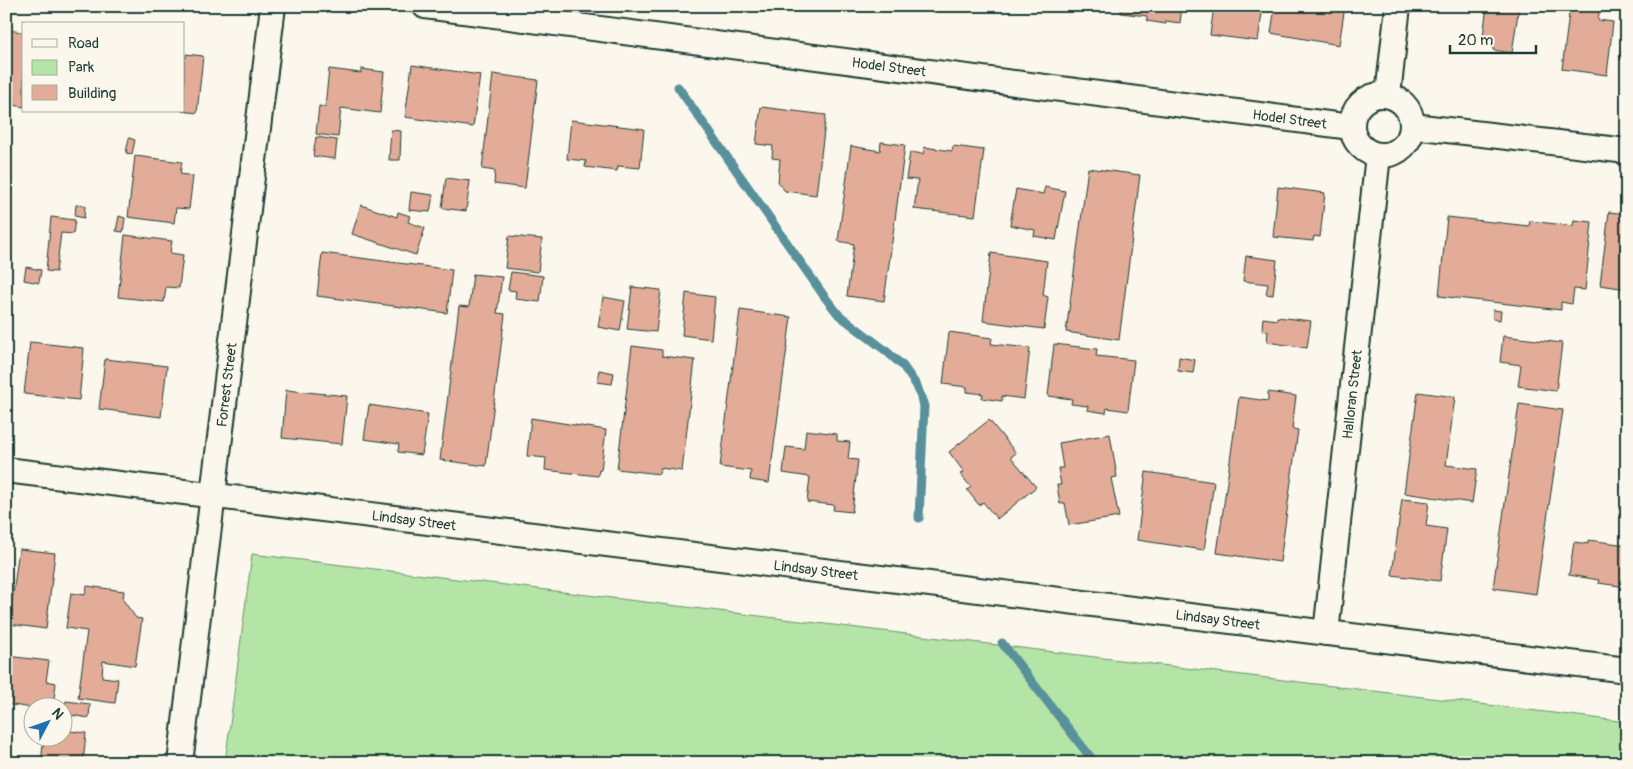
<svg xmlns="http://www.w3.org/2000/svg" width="1633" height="769" viewBox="0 0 1633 769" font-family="Pangolin,sans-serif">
	<rect width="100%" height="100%" fill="#fbf7ec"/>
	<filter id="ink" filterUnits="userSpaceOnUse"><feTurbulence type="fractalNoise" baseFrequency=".02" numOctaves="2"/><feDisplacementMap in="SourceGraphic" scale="10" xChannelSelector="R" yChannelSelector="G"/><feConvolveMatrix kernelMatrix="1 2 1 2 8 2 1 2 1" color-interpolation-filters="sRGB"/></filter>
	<g filter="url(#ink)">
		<path fill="#b4e5a6" stroke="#6a916d" d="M252,554L1627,722V763H225Z"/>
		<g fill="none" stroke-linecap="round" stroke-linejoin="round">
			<path stroke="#59919b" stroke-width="9" d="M678,87L824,296L839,315L885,350L903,366L917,386L924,406L919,518
				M1002,643L1095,763"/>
		</g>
		<path fill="#e3ac98" stroke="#1f3d34" d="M1121,6H1182L1180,23L1166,21V24L1147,21V16L1121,13Z
			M1214,6H1263L1258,41L1210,35Z
			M1275,6H1345L1339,45L1271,33Z
			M1487,6H1519L1512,53L1493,50V46L1482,44Z
			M1570,6H1600L1598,20L1613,22L1607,75L1562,69Z
			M1626,10L1627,11V60L1620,59Z
			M6,30L24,32V107L13,105L14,97L8,96L6,104Z
			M186,54L203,56L197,113L182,111H184V58H186Z
			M412,65L480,75L473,127L405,117Z
			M329,69L361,73V69L384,72L380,113L341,108L338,137L316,134L319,106L325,107Z
			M493,74L538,80L525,188L494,184L495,171L482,169Z
			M761,107L826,115L816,195L785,191L778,183L780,159L772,158L773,146L756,144Z
			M571,120L644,129L640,168L618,166L617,171L585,167L586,161L567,159Z
			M391,130L401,131L400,160H389Z
			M316,137L337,140L335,159L313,156Z
			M129,138L135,140L132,154L126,153Z
			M881,142L905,145L884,301L847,296L854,244L838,241L851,146L880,151Z
			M953,146L984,150L975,216L914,209L918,180L906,179L910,152L923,154L924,147L952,151Z
			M135,156L182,162L180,174L193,176L189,209L176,208L174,223L128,217Z
			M1088,168L1140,175L1119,340L1066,332Z
			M446,178L470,181L466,211L442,208Z
			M1045,187L1065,191L1056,240L1034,236L1035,230L1010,225L1016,189L1043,194Z
			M1278,187L1325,193L1320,237L1314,236L1313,241L1273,237Z
			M411,192L433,195L430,212L409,210Z
			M76,205L85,206L84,218L75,216Z
			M361,205L397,217L398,212L410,216L408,222L425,228L416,255L352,234Z
			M1609,212L1627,214V259L1624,272L1627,273V289L1600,285Z
			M119,216L125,218L123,232L116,231Z
			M51,217L75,220L73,234L61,233L56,272L46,271Z
			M1447,217L1529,226L1530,221L1573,226L1574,220L1592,222L1585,290L1574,289L1572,304L1561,302V310L1439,296Z
			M125,235L172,241L170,253L183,255L179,288L166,287L164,302L118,297Z
			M509,236L542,239L538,272L505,268Z
			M322,253L452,270L447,313L317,296Z
			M991,253L1047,261L1043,295L1048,297L1044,329L983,321Z
			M1246,256L1277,260L1273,295L1266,294L1268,284L1243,281Z
			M26,267L41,270L39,283L24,280Z
			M511,272L543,276L540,302L515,299L516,291L508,290Z
			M473,274L502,277L497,313L505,314L486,466L440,460L459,306L469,307Z
			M632,287L661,290L656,332L627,329Z
			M686,293L715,297L711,339L682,335Z
			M603,297L625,301L620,331L598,327Z
			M740,310L791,317L769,483L750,480L751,471L720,467Z
			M1493,310L1501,311L1500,320L1493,319Z
			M1277,317L1311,321L1307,348L1267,342L1268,331L1262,330L1263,318L1277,320Z
			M949,332L992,338L991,344L1030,348L1024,399L1002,396V401L982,398L983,394L967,392V387L943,384Z
			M1503,336L1562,343L1556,391L1518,386L1521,365L1500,362Z
			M30,342L84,348L79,400L24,394Z
			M1054,344L1097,349L1096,356L1134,360L1128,411L1107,408L1106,413L1087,410L1088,406L1071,404L1072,399L1048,396Z
			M632,346L662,350V356L695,360L682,471L660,468L659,474L617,469Z
			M1179,357L1195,360L1193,373L1178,371Z
			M105,359L167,366L161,417L99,409Z
			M599,370L614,373L612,384L597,382Z
			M286,390L347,396L342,444L282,438Z
			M1268,392L1296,396L1292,429L1298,430L1280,562L1217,553L1239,397L1268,401Z
			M1418,392L1455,397L1446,465L1477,469L1472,503L1404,493Z
			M1519,404L1563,410L1536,594L1493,588Z
			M369,405L428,414L422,455L398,452L399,444L364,439Z
			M531,418L606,430L601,470H599L598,476L545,470L546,458L527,456Z
			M989,420L1016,453L1011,457L1036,487L997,519L983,502L979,505L967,490L971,487L960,474L964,472L949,452Z
			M806,430L837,434V441L850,442L848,459L858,460L852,512L833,510L834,505L807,502L810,477L783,473L786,447L804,449Z
			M1110,434L1117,477L1111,478L1119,517L1069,525L1065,503L1060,504L1057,485H1061L1058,468H1063L1059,443Z
			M1146,472L1214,482L1204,550L1137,540Z
			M1402,499L1429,502L1426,526L1447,529L1440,581L1392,575Z
			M1588,540L1627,545V587L1598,583L1599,580L1569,575L1574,542L1588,544Z
			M19,549L55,553L46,629L9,624Z
			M87,586L124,591L123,600L136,618L142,619L135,666L103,661L102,677L118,679L115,703L78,698L87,631L66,628L71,593L85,595Z
			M6,648H8L7,656L49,661L46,681L56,683L53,706L32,708L6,704Z
			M66,701L90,704L89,718L64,714Z
			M62,730L86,733L83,763H41L44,736H62Z"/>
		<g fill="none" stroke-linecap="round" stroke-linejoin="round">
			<g stroke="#1f3d34" stroke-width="28">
				<g id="street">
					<path id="s1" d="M425,6L1351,127"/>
					<circle cx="1382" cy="125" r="30"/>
					<path d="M1388,95L1398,6"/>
					<path d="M1413,126L1627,151"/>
					<path id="s2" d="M6,470L1627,670"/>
					<path id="s3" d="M1326,633L1378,155"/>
					<path id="s4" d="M180,763L273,6"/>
				</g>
			</g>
			<use href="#street" stroke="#fbf7ec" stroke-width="24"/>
		</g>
	</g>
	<g text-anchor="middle" stroke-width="4" stroke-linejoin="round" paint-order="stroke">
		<g font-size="14" fill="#1f3d34" stroke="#fbf7ec">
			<text dy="5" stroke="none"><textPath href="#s1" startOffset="468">Hodel Street</textPath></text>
			<text dy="5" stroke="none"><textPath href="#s1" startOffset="872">Hodel Street</textPath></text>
			<text dy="5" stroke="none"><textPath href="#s4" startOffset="381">Forrest Street</textPath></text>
			<text dy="5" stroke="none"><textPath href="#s3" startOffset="240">Halloran Street</textPath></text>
			<text dy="5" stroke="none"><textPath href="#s2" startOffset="411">Lindsay Street</textPath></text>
			<text dy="5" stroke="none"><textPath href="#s2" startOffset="816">Lindsay Street</textPath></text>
			<text dy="5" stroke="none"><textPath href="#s2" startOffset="1221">Lindsay Street</textPath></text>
		</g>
	</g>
	<rect width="1633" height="769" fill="none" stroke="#fbf7ec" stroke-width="25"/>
	<rect x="12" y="12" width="1608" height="744" fill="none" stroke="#1f3d34" stroke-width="2" filter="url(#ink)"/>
	<rect x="22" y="22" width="162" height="90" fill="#fbf7ec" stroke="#a3ada2"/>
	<rect x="32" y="39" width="25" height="8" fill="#fbf7ec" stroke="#a3ada2"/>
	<text x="68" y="48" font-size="15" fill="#1f3d34">Road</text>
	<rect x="32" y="60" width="25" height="15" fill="#b4e5a6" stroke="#a3ada2"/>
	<text x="68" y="72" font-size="15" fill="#1f3d34">Park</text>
	<rect x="32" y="85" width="25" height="15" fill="#e3ac98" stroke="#a3ada2"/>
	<text x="68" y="98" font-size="15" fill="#1f3d34">Building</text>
	<g transform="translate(48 722) rotate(49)"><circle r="24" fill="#fbf7ec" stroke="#a3ada2"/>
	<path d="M0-4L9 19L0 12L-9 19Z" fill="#1f6fb2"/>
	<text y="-8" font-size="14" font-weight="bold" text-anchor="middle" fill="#1f3d34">N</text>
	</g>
	<path d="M1450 45v8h86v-8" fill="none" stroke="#1f3d34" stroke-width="2.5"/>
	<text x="1458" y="45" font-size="15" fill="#1f3d34" stroke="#fbf7ec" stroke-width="4" paint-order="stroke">20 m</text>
</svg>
